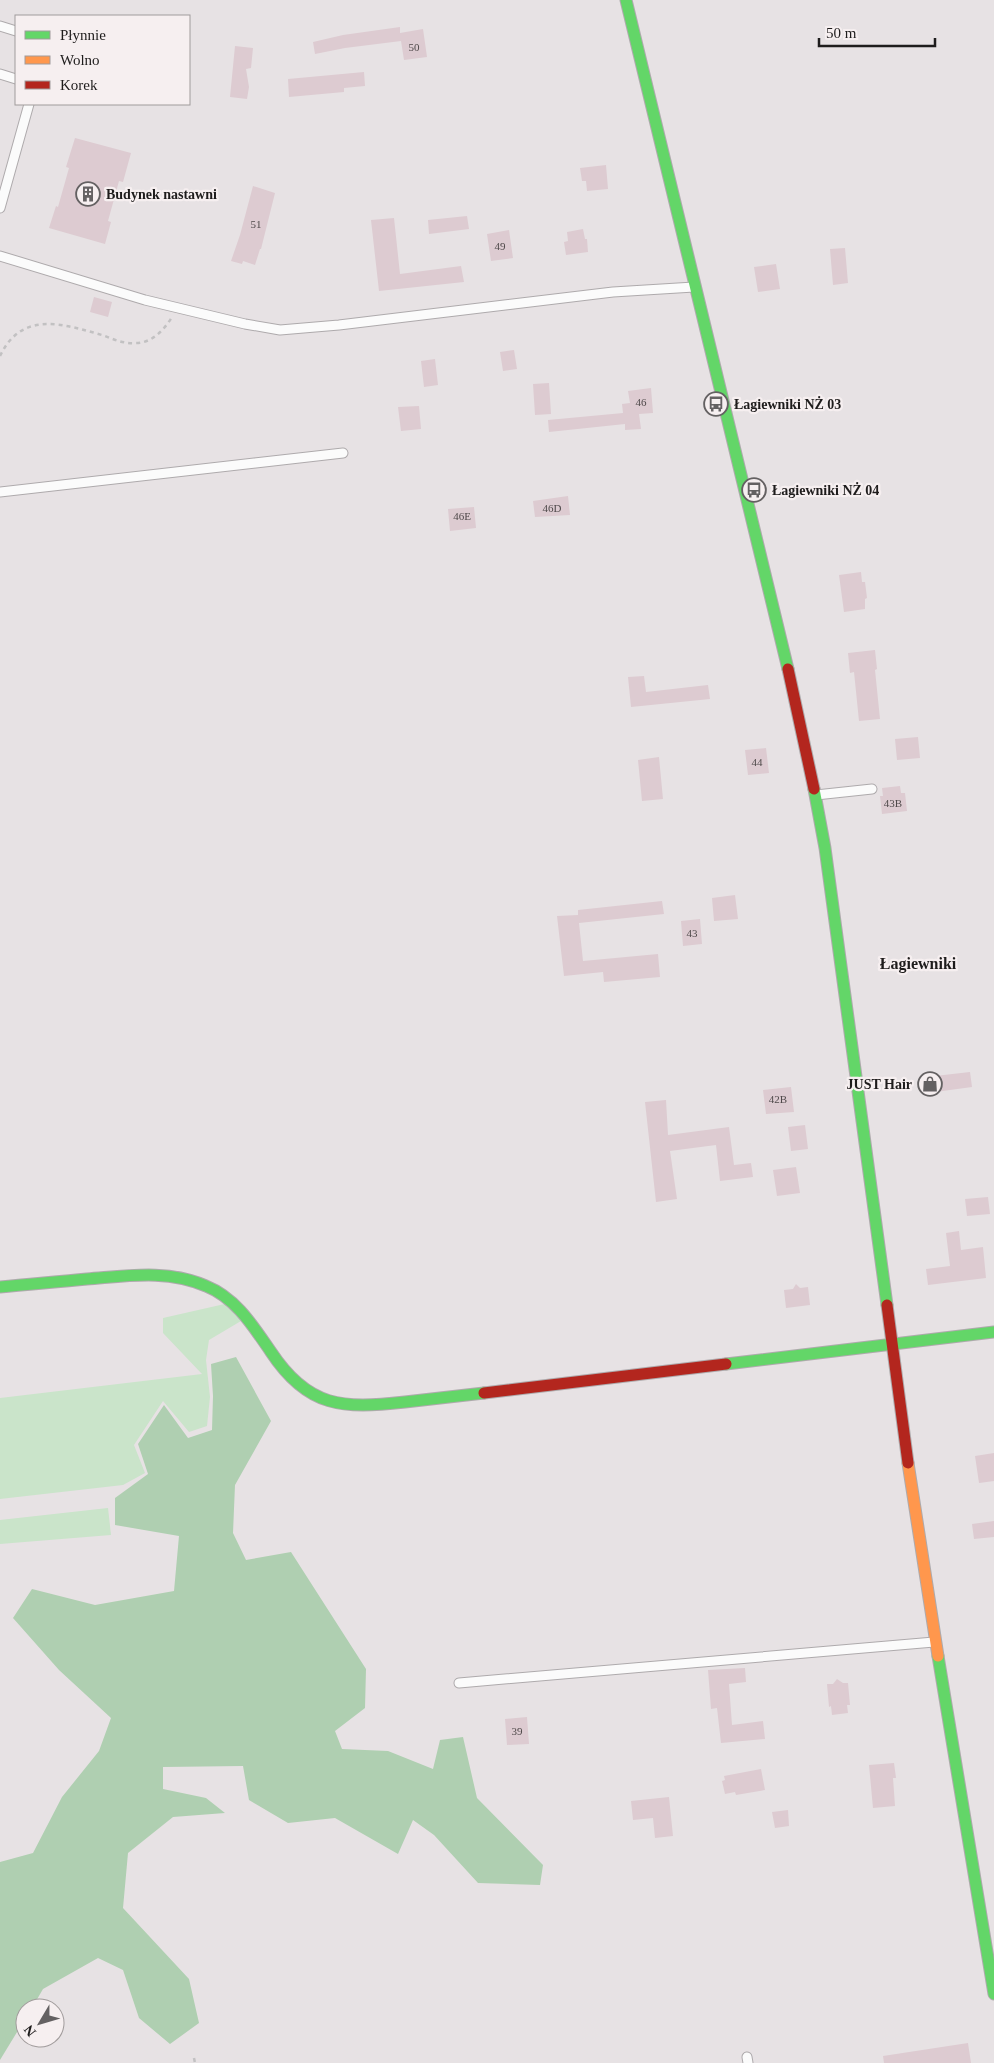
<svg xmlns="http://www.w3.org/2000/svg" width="994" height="2063" viewBox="0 0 994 2063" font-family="'Times New Roman',serif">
	<rect width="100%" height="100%" fill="#e7e2e4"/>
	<path fill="#cae4ca" d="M229,1303L241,1321L209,1340L206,1360L210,1397L207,1426L189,1432L163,1401L134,1445L145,1473L123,1485L0,1499V1398L202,1374L163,1333V1318Z
		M108,1508L111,1535L0,1544V1520Z"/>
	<path fill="#afcfb1" d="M236,1357L271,1421L235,1485L233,1533L246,1560L291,1552L366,1669L365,1708L335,1731L342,1749L388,1751L433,1769L440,1740L463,1737L477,1798L543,1865L540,1885L478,1883L434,1835L413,1820L398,1854L335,1818L288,1823L249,1800L243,1766L163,1767V1789L206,1798L225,1813L173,1817L128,1853L123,1908L189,1979L199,2023L170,2044L139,2018L123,1970L98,1958L43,1989L32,2008H25V2019L0,2060V1862L33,1853L62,1797L99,1751L111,1718L59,1670L13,1618L32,1589L95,1605L174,1591L179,1536L115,1525V1498L148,1474L138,1444L164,1405L188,1438L212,1430L213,1396L211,1364Z"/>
	<path fill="#ddcbd1" d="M400,27V33L423,29L427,57L404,60L401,41L345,48L315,54L313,42L343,35Z
		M235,46L253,48L251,68L246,69L249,87L247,99L230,97Z
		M364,72L365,86L344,88V92L289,97L288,79Z
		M75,138L131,153L123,182L119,181L108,221L111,222L105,244L49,228L56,206L58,207L69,168L66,167Z
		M606,165L608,189L587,191L586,181H582L580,168Z
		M253,186L275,193L261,249H260L255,265L243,261L242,264L231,261L240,235Z
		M467,216L469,229L429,234L428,220Z
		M394,218L400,274L461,266L464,282L379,291L371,220Z
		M583,229L585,239H587L588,252L566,255L564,242L568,241L567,232Z
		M509,230L513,258L491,261L487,234Z
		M845,248L848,283L833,285L830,249Z
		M776,264L780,289L758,292L754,267Z
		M94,297L112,302L108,317L90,312Z
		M514,350L517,369L503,371L500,352Z
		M435,359L438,385L424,387L421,361Z
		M549,383L551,414L535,415L533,384Z
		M651,388L653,413L639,414L641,429L625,430V424L549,432L548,420L623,413L622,404L630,403L628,391Z
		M419,406L421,429L401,431L398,407Z
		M568,496L570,515L535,517L533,501Z
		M474,507L476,528L450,531L448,509Z
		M861,572L862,582H865L867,598L865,599V609L844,612L839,575Z
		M875,650L877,669L875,670L880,719L859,721L854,672L850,673L848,653Z
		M644,676L646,692L708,685L710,699L631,707L628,677Z
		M918,737L920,758L897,760L895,739Z
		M766,748L769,773L748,775L745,750Z
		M659,757L663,799L642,801L638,760Z
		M900,786L901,793H905L907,811L882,814L880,796H883L882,788Z
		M735,895L738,919L714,921L712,898Z
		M662,901L664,914L579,923L583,961L658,954L660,977L604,982L603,972L564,976L557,916L578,915V910Z
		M700,919L702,944L683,946L681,921Z
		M970,1072L972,1087L928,1093L926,1077Z
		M791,1087L794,1112L766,1114L763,1090Z
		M666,1100L668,1135L729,1127L734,1165L751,1163L753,1177L720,1181L716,1145L670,1151L677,1199L656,1202L645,1102Z
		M805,1125L808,1149L791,1151L788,1127Z
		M796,1167L800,1193L777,1196L773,1170Z
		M988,1197L990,1214L967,1216L965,1199Z
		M959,1231L961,1250L983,1247L986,1278L928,1285L926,1269L950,1266L946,1233Z
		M796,1284L800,1288L808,1287L810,1305L786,1308L784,1290L793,1289Z
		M994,1453V1481L979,1483L975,1456Z
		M994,1521V1537L974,1539L972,1524Z
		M745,1668L746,1682L729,1684L732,1725L763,1721L765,1739L721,1743L717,1708L711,1709L708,1670Z
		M837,1679L843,1683H848L850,1705H847L848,1713L832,1715L831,1706L829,1707L827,1684H833Z
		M527,1717L529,1744L507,1745L505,1719Z
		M894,1763L896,1778H893L895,1806L873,1808L869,1765Z
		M761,1769L765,1790L736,1795L735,1792L725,1794L722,1781L725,1780L724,1776Z
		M669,1797L673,1836L655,1838L653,1818L633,1820L631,1801Z
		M788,1810L789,1826L775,1828L772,1812Z
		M968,2043L971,2063H884L883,2056Z"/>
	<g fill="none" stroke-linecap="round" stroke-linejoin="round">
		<g stroke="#aeaaac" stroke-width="11">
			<path id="lane" d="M0,26L16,31
				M0,74L16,79
				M0,208L29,104
				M0,256L145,300L245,324L280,330L339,325L613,292L694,287
				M0,492L343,453
				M816,795L872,789
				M459,1683L934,1642
				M747,2057L748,2063"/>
		</g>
		<g stroke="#aeaaac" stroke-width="13">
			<path id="fast" d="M626,0L788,669
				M814,789L825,848L887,1305
				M0,1287C29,1284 58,1282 87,1279C127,1276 167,1269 206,1286C236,1298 253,1326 271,1352C308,1408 343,1409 405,1402C431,1399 458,1396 484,1393
				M726,1364L994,1332
				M938,1656L994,1994"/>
		</g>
		<g stroke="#aeaaac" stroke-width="13">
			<path id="slow" d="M908,1463L938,1656"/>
		</g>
		<g stroke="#aeaaac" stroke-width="13">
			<path id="jam" d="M788,669L814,789
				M887,1305L908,1463
				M484,1393L726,1364"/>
		</g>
		<path stroke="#c2c1c2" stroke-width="2.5" stroke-dasharray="4 4" stroke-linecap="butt" d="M0,356C22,310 63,324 102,335C113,339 123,344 136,343C152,343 164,330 172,317
			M194,2058L195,2063"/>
		<use href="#lane" stroke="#fbfbfb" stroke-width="9"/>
		<use href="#fast" stroke="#63d668" stroke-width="11"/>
		<use href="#slow" stroke="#ff974d" stroke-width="11"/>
		<use href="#jam" stroke="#b3261e" stroke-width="11"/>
	</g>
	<defs>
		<g id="building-ring" transform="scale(1.25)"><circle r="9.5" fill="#f6eff0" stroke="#646162" stroke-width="1.5"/><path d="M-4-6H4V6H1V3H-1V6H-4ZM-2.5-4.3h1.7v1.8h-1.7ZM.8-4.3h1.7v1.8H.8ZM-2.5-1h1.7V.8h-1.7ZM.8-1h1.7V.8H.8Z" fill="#646162"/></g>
		<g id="bus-ring" transform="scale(1.25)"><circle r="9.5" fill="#f6eff0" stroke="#646162" stroke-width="1.5"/><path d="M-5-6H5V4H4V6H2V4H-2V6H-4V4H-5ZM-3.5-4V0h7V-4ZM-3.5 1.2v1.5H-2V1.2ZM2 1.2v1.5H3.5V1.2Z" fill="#646162"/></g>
		<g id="shop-ring" transform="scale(1.25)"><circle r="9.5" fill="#f6eff0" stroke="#646162" stroke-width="1.5"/><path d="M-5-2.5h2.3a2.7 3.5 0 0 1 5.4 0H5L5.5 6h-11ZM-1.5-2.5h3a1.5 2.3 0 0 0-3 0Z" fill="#646162"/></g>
	</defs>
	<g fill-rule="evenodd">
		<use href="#building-ring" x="88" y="194"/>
		<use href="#bus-ring" x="716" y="404"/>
		<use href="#bus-ring" x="754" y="490"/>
		<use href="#shop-ring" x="930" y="1084"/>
	</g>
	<g text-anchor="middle" stroke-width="4.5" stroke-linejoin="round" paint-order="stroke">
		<g font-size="11" fill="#4f494a">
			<text x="414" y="51">50</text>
			<text x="256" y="228">51</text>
			<text x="500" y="250">49</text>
			<text x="641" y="406">46</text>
			<text x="552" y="512">46D</text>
			<text x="462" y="520">46E</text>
			<text x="757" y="766">44</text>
			<text x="893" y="807">43B</text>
			<text x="692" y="937">43</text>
			<text x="778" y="1103">42B</text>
			<text x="517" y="1735">39</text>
		</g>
		<g font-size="14" font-weight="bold" fill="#1e1c1c" stroke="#f6eff0" text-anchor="start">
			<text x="106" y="199">Budynek nastawni</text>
			<text x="734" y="409">Łagiewniki NŻ 03</text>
			<text x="772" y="495">Łagiewniki NŻ 04</text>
			<text x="912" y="1089" text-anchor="end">JUST Hair</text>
		</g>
		<g font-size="16" font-weight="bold" fill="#1e1c1c" stroke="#f6eff0">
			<text x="918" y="969">Łagiewniki</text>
		</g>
	</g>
	<rect x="15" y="15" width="175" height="90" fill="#f6eff0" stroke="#a09b9b"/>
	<rect x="25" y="31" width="25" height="8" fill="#63d668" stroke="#a09b9b"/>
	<text x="60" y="40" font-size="15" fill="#1e1c1c">Płynnie</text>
	<rect x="25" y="56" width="25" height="8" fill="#ff974d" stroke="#a09b9b"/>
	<text x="60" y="65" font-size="15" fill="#1e1c1c">Wolno</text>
	<rect x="25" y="81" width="25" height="8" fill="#b3261e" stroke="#a09b9b"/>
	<text x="60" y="90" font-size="15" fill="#1e1c1c">Korek</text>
	<g transform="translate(40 2023) rotate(232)"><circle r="24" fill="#f6eff0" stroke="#a09b9b"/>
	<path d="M0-4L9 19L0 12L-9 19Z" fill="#646162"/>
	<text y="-8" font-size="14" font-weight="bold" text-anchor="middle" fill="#1e1c1c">N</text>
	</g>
	<path d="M819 38v8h116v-8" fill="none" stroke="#1e1c1c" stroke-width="2.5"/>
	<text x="826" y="38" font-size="15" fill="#1e1c1c" stroke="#f6eff0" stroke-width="4" paint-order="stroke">50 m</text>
</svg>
